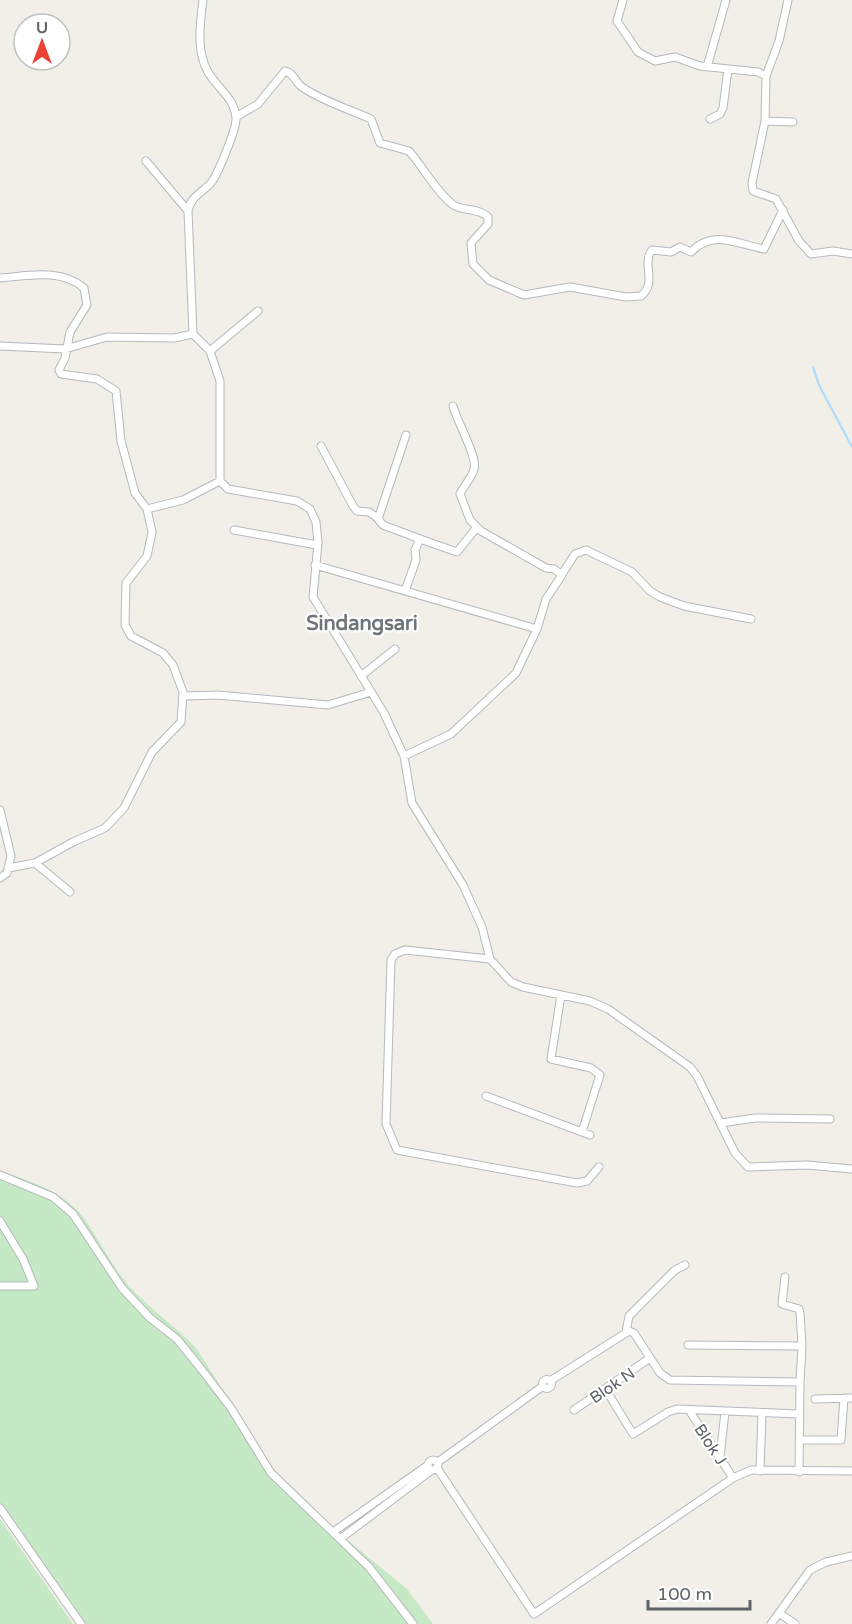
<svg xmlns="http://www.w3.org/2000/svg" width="852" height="1624" viewBox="0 0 852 1624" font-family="'Varela Round',sans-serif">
	<rect width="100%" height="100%" fill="#f1efe8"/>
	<path fill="#c5e8c5" d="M0,1171C30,1181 67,1192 86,1221C101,1243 111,1265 129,1286C150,1309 175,1326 196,1348L275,1471L335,1530L407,1589L433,1624H85L0,1503Z
		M0,1519L73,1624H0Z"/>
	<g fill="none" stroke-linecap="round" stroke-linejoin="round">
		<path stroke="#aadaff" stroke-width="2" d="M813,367L819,385L852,447"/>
		<g stroke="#b5b8bc" stroke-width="9">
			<path id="minor" d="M203,0C200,23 196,51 208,72C217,88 236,99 236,119C236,130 218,174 211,183C203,192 190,197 188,211L193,334L210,351L220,381V481L228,489L297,501L310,509L316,522L318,543L313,597L384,713L404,756L412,803L463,885L482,927L490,959L511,982L523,987L590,1001L608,1009L690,1067L697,1076L735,1153L748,1167L807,1165L852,1169
				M623,0L617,21L638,52L655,61L675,57L700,66L758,72L766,76L765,121L752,183L753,191L776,199L799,241L811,254L833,251L852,254
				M707,67L726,0
				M766,76L779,41L788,0
				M236,117L258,104L285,71C294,73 295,82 302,87C322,101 349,109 371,119L380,143L409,151C424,168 434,189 452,204C462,212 478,207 488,217V224L471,243L473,264L489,280L524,295L570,287L626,297L641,296C658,282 641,264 652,250L671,252L680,247L691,252C714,229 736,244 764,249L783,210
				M710,119L720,114L723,108L728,69
				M765,121L793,122
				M146,161L188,211
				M0,278C28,276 61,268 84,288L87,305L70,332L65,358L59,370L61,374L97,379L116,391L121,441L135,493L147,509L152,532L147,556L126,583L125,625L131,636L163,653L173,665L183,692L181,722L152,752L124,808L105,828L73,842L35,863L8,868
				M0,346L65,349L107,337L174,338L193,334
				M210,351L258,311
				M453,406C457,422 478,457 474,469C472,478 464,485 460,494L470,520L481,531L546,568L554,569L562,575L546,599L537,629
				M321,446L353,506L357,511L369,512L379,519
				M147,509L183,500L220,481
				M234,530L317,545
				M420,539L457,552L477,527
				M315,565L537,629L516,673L451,734L404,756
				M562,574L575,554L586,550L632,572L650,591L660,597L684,606L751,619
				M405,591L416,560L415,550L420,539L383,525L378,519L406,435
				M361,676L395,649
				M184,696L218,695L328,705L371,692
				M0,810L11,856L7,873L0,878
				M35,863L70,892
				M490,959L405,950L395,954L391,960L386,1124L397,1150L577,1183L587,1181L599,1167
				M561,995L551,1059L591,1068L600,1075L582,1132
				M486,1096L590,1135
				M721,1123L755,1118L830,1119
				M0,1175L53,1197L73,1214L122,1288L150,1318L177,1339L202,1370L231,1408L271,1473L369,1567L413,1624
				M0,1221L23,1259L34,1286H0
				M785,1277L782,1304L799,1309L800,1313L802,1346
				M626,1332L629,1316L675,1270L685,1265
				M688,1345L802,1346L800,1382
				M542.5 1384a4.5 4.5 0 1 1 9 0a4.5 4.5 0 1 1-9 0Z
				M550,1381L629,1331L634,1333L660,1373L670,1380L800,1382L799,1472
				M606,1390L633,1434L668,1412L677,1409L799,1414
				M815,1399L852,1398
				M574,1410L650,1358
				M689,1410L733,1478
				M799,1440H841L844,1398
				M720,1457L725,1412
				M428 1465a5 5 0 1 1 10 0a5 5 0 1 1-10 0Z
				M438,1462L543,1386
				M437,1468L534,1614L733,1478L751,1470L852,1471
				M760,1471L762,1413
				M0,1508L81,1624
				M333,1532L428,1465
				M340,1539L432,1470
				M779,1613L795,1624
				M771,1624L810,1570L826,1562L852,1556"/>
		</g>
		<use href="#minor" stroke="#fff" stroke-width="7"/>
	</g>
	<g text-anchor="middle" stroke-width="4.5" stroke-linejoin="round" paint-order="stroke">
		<g font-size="16" fill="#5f6368" stroke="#fff">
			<text transform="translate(612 1385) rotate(-34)" y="6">Blok N</text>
			<text transform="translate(711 1444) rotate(57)" y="6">Blok J</text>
		</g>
		<g font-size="20" font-weight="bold" fill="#70757a" stroke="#fff">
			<text x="362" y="630">Sindangsari</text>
		</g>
	</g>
	<g transform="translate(42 42)"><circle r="28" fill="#ffffff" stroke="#bfc1c3" stroke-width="1.5"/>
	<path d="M0-4.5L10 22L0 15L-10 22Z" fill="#ea4335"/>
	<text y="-9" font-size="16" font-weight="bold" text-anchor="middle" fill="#5f6368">U</text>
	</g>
	<path d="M648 1600v9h102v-9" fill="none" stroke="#5f6368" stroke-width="3"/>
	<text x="657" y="1600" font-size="18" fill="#5f6368" stroke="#ffffff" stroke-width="4.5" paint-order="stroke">100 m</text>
</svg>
